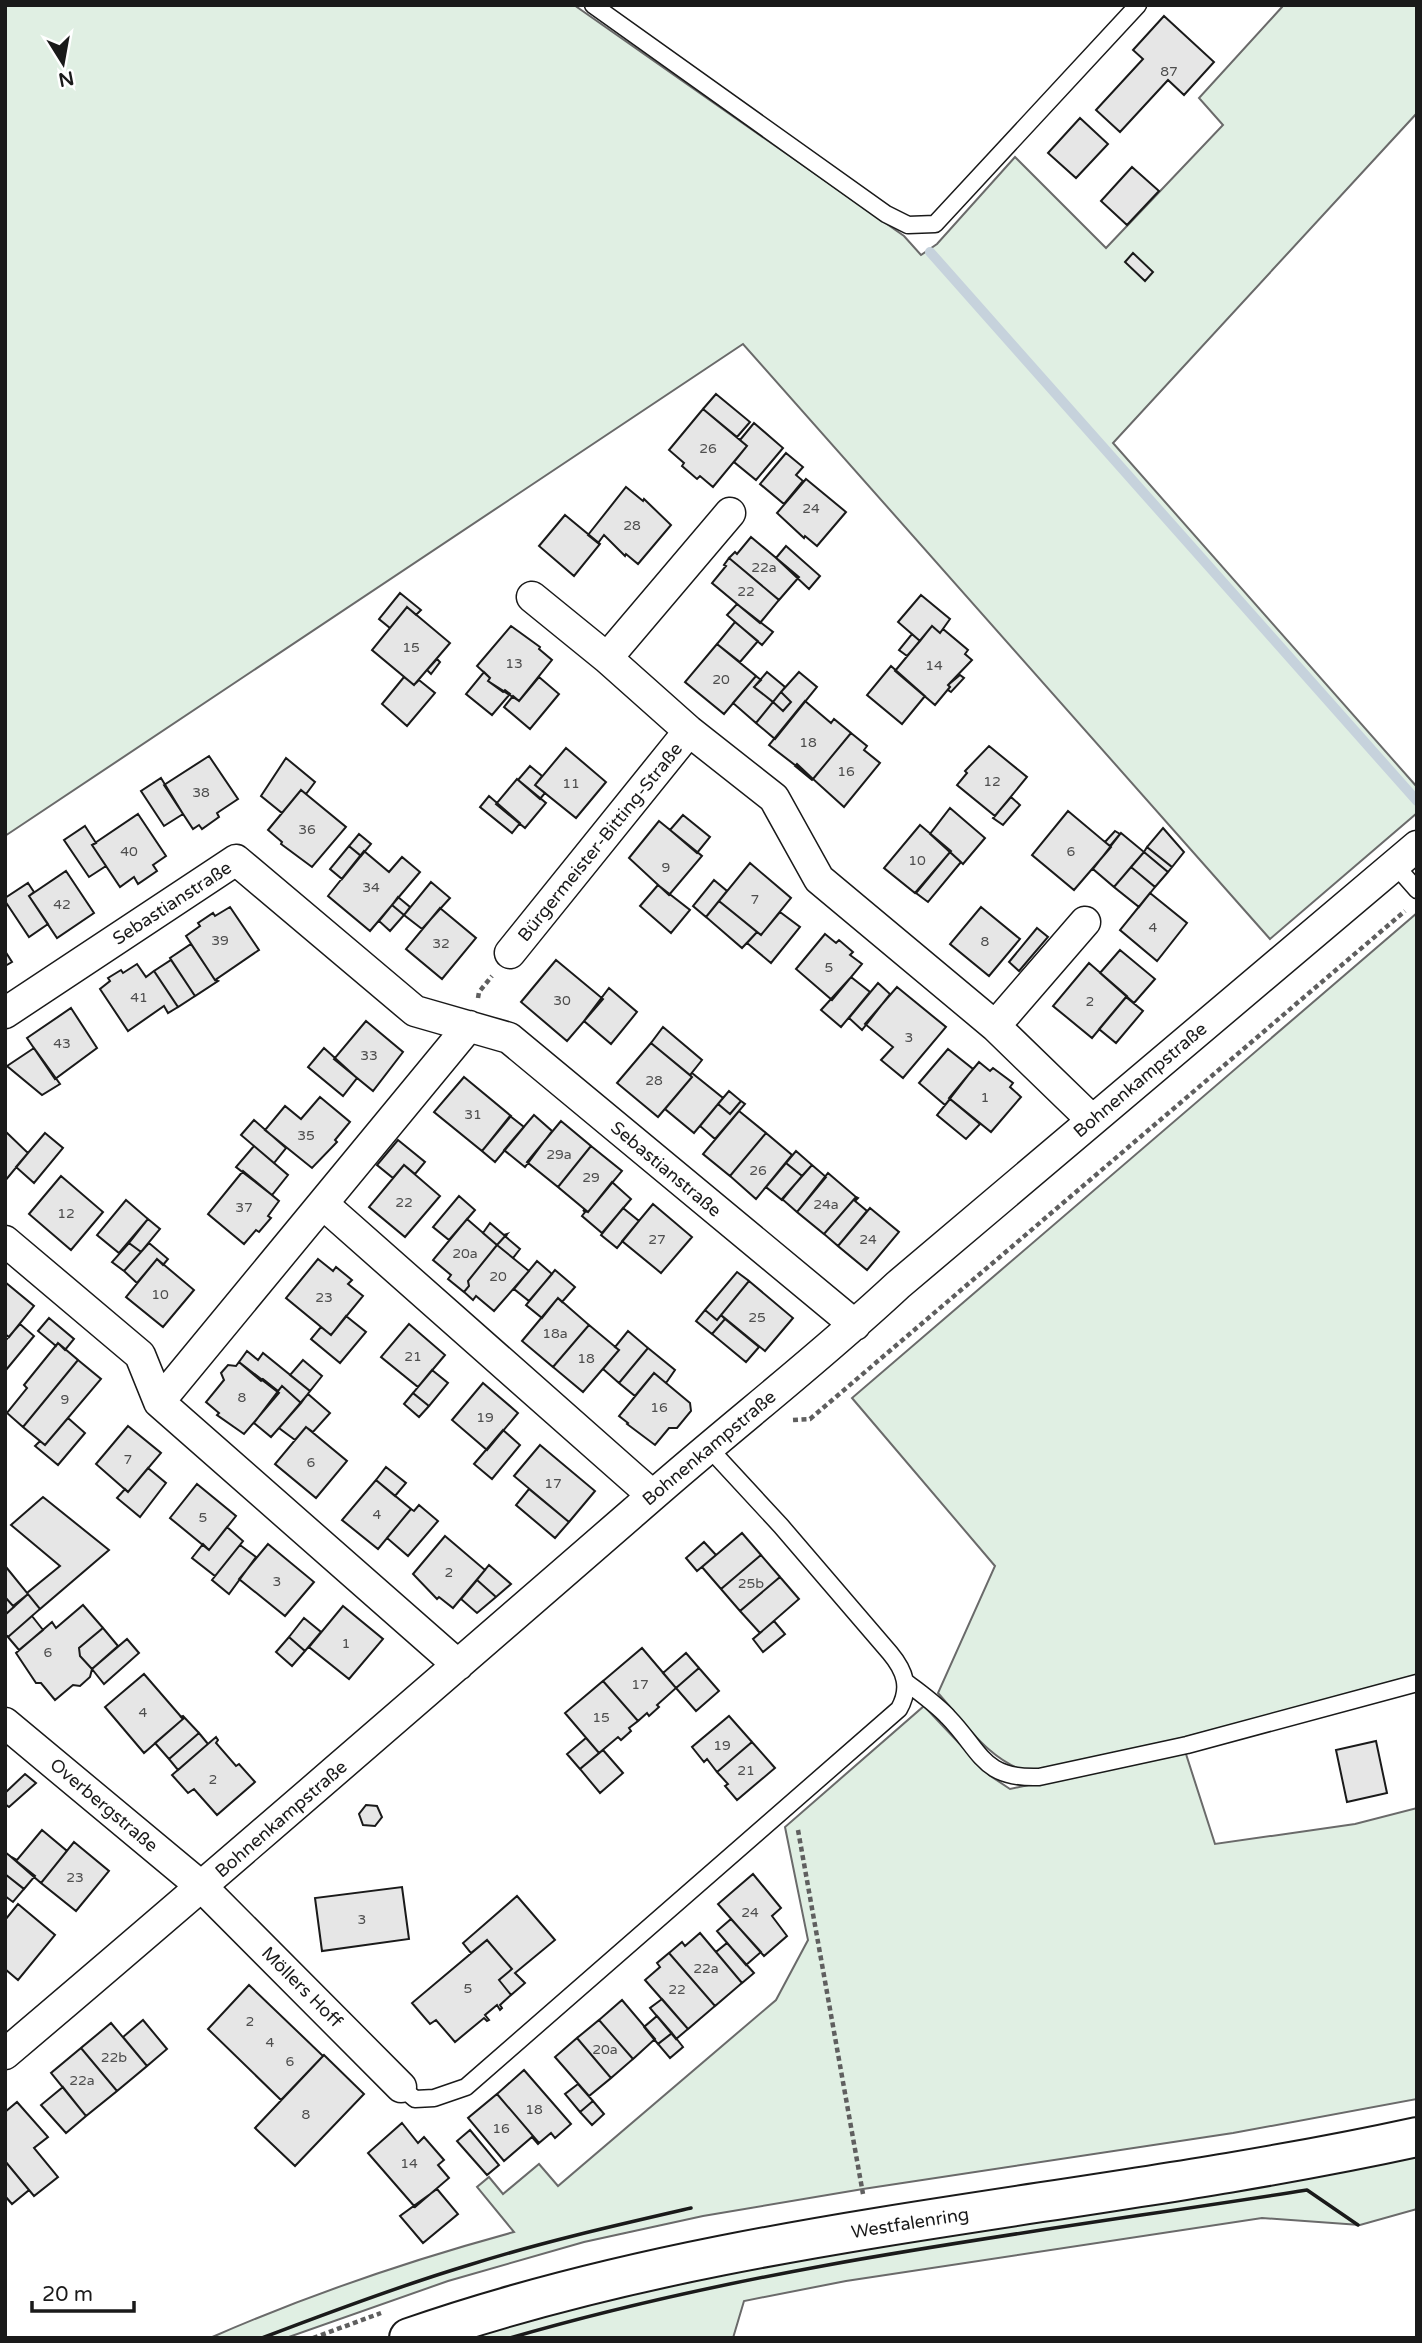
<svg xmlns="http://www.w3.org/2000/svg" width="1422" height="2343" viewBox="0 0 1422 2343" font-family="'Varela Round',sans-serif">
	<rect width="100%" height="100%" fill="#fff"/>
	<path fill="#e0efe3" stroke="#6a6a6a" stroke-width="2" d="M5,5H574L904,236L921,255L937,244L1015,157L1106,248L1223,125L1199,98L1282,7L1281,5H1417V113L1113,443L1417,787V813L1270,939L743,344L5,836Z
		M1417,913V1676L1182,1738L1032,1773C990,1763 965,1723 938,1693L995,1566L852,1398Z
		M924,1706L989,1775L1010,1789L1185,1751L1215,1844L1355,1824L1417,1808V2099L1233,2133L863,2189L703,2216L584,2242L448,2281L286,2338H210C308,2295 411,2260 514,2232L477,2187L489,2177L503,2194L539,2164L558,2186L776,2000L808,1940L785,1827Z
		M1417,2154V2209L1360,2225L1262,2218L846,2281L744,2301L733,2338H457L649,2284Z"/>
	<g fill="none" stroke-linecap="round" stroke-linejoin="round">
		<path stroke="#c6d2dc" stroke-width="10" d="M930,252L1417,801"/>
	</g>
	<path fill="#e6e6e6" stroke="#1a1a1a" stroke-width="2" d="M1164,16L1214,62L1184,95L1168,80L1120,132L1096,110L1143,59L1133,50Z
		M1080,118L1108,144L1076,178L1048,153Z
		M1132,167L1159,191L1127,225L1101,201Z
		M1133,253L1153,272L1145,281L1125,262Z
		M716,394L750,422L737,437L703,409Z
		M703,409L747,446L713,487L700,476L697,479L682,466L684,463L669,450Z
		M754,423L783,448L756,480L734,462L747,446L740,440Z
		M786,453L803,467L796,475L803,481L784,504L760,484Z
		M806,479L846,512L817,546L805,536L804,538L777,513Z
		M626,487L643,501L644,499L671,525L638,564L626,554L625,556L604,535L598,543L588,535Z
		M565,515L600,544L574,576L539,546Z
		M751,537L799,577L779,600L729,558L735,552L737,554Z
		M786,546L820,576L809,589L776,558Z
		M729,558L779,600L760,623L712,583L726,566L724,565Z
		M400,593L421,610L416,615L407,607L390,628L379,619Z
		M921,595L950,619L940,633L932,626L920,641L898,622Z
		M737,604L773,632L762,645L727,615Z
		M407,607L450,643L414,685L372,650Z
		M735,622L758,641L740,662L717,644Z
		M511,626L540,647L539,649L552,660L519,701L488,681L490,678L477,666Z
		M932,626L940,633L943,629L968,650L965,654L972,660L948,685L950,687L935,705L895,671Z
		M912,634L920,641L907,656L899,650Z
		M717,644L756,676L724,714L685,682Z
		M437,659L440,662L431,674L427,670Z
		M891,666L925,696L902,724L867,695Z
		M484,672L490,678L488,681L503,692L505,690L510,694L492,715L466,694Z
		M767,672L785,687L773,702L754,687Z
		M799,672L817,687L775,739L756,723L773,702L783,711L791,702L781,692Z
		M960,675L964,678L951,692L948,690L950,687L948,685Z
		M756,676L761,680L754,687L773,702L756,723L733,703Z
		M404,677L414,685L419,680L435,693L407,726L382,704Z
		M539,677L559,694L530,729L504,707L513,696L519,701Z
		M781,692L791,702L783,711L773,702Z
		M805,701L831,723L834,719L851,733L813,779L769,745Z
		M851,733L867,746L864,750L880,763L844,807L813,779Z
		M989,746L1027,777L995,816L957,785L967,773L965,771Z
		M566,748L606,782L576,818L535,785Z
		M209,756L238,799L217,813L219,817L202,829L199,825L193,829L164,785Z
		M286,758L315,782L306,794L301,790L282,813L261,796Z
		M797,764L813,779L812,780L795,766Z
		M530,766L542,776L535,785L545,793L540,799L518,780Z
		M161,778L183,814L164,826L141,791Z
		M517,779L546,803L525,828L496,804Z
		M301,790L346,827L312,867L281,844L282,842L268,830Z
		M489,796L520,823L512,833L480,807Z
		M1011,797L1020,805L1003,825L993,818Z
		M950,808L985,838L963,864L930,834Z
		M1068,811L1111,847L1074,890L1032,855Z
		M138,814L166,856L153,865L157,871L138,884L134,877L120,887L92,845Z
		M683,815L710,837L697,853L670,830Z
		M659,821L702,856L669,895L629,858Z
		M920,825L951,851L915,893L884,868Z
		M85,826L96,843L92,845L106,866L89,877L64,840Z
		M1163,828L1184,852L1172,867L1147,847Z
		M1115,831L1120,834L1110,846L1105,842Z
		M1121,833L1144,852L1114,887L1093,869Z
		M359,834L371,844L361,856L349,846Z
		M349,846L361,856L342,879L330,869Z
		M1147,847L1172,867L1168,872L1144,852Z
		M364,851L389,872L402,857L420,872L370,931L328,896Z
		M950,852L961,862L928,902L916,893Z
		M1144,852L1168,872L1155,887L1131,867Z
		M750,863L791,898L761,935L719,901Z
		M1131,867L1155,887L1139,907L1114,887Z
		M66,871L94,913L57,938L29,896Z
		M714,880L727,891L706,917L693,906Z
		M431,882L450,898L422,929L404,915Z
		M28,883L34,892L29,896L48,924L29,937L5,901V898Z
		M658,885L690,910L671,933L640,906Z
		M1150,893L1187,923L1157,961L1120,930Z
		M398,897L410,907L404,915L392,905Z
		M719,901L757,932L742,948L706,917Z
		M392,905L404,915L390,931L379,921Z
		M230,907L259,950L215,980L186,936L200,926L198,923L213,913L215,916Z
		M981,907L1020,939L989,976L950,944Z
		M440,908L476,938L442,979L406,949Z
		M780,912L800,927L771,963L747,943L757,932L761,935Z
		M1037,928L1048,937L1019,971L1009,962Z
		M825,934L836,943L839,940L853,952L850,955L862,964L832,1000L796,969Z
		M191,944L215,980L218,981L195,996L170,958Z
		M1120,950L1155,979L1134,1003L1100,973Z
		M5,951L12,962L5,966Z
		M171,960L195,996L178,1007L154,971Z
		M556,960L603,999L567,1041L521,1002Z
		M1089,963L1127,996L1092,1038L1053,1006Z
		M137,964L146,977L154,971L178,1007L168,1013L164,1006L128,1031L100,989L110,981L108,978L121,970L123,973Z
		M851,977L870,992L841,1027L821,1010Z
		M878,983L890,994L862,1030L849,1018Z
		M897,987L946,1027L903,1078L881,1060L893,1047L865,1024Z
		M609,988L637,1012L611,1044L584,1021Z
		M1126,997L1143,1011L1116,1043L1099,1029Z
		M71,1008L97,1048L55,1079L27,1038Z
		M366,1021L403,1052L373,1091L334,1059Z
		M663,1027L702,1060L690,1075L651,1043Z
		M651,1043L692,1077L658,1117L617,1083Z
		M34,1048L60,1084L42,1095L7,1066Z
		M324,1048L357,1078L343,1096L308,1067Z
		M948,1049L973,1069L945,1105L919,1083Z
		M979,1062L990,1071L993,1068L1013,1083L1010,1087L1021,1097L991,1132L949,1098Z
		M692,1073L723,1098L694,1133L665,1109L692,1077L690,1075Z
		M464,1077L511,1116L482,1151L434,1112Z
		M729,1091L741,1101L730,1114L718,1104Z
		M320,1097L350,1122L335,1140L337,1142L312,1168L265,1130L285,1106L301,1119Z
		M950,1099L980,1124L966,1139L937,1115Z
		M741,1101L745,1104L715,1139L700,1126L718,1104L730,1114Z
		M739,1111L766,1133L730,1176L703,1154Z
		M534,1115L552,1131L525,1167L504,1150Z
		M510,1116L524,1127L495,1162L482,1151Z
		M254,1120L286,1148L274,1163L241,1135Z
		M561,1121L591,1146L558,1187L527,1162Z
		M5,1131L28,1153L5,1181Z
		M45,1133L63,1148L34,1183L16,1167Z
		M766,1133L792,1155L756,1199L730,1176Z
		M398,1140L425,1162L415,1174L404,1165L393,1178L377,1165Z
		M254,1146L288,1175L272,1195L236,1167Z
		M591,1146L622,1171L588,1212L558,1187Z
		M796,1151L812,1165L802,1176L786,1163Z
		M786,1163L802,1176L782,1200L766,1187Z
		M404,1165L440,1196L405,1237L369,1207Z
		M812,1165L826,1177L797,1212L782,1199Z
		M243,1171L279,1201L268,1216L271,1218L259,1232L256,1230L244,1244L208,1214Z
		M828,1173L856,1197L824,1234L797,1212Z
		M61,1176L103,1212L71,1250L29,1214Z
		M612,1182L631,1199L602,1233L582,1216L585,1212L583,1210L588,1212Z
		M459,1196L475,1210L449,1240L433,1227Z
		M856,1197L858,1198L855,1201L867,1211L838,1246L824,1234Z
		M126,1200L148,1219L119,1253L97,1235Z
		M653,1204L692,1237L661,1273L622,1241Z
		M623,1208L639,1221L617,1248L601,1235Z
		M870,1208L899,1232L867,1270L838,1246Z
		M148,1219L160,1229L141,1252L129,1243Z
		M467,1219L497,1245L468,1281L469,1286L464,1292L448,1279L451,1275L433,1260Z
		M490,1223L504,1235L507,1234L497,1245L483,1233Z
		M507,1234L506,1237L520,1249L513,1258L497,1245Z
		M129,1243L141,1252L124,1271L112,1262Z
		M149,1243L168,1259L163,1265L157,1259L137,1283L124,1271Z
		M497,1245L529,1271L494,1311L476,1296L473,1300L464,1292L469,1286L468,1281Z
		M157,1259L194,1290L163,1327L126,1297Z
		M318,1259L333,1271L336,1267L352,1280L348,1284L363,1296L331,1335L286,1298Z
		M537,1261L552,1274L529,1301L514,1289Z
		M555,1270L575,1287L562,1302L558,1298L542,1318L526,1305Z
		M737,1272L749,1281L717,1320L705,1310Z
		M749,1281L793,1318L765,1351L721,1315Z
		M5,1282L34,1306L9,1337L5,1334Z
		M558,1298L589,1325L553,1367L522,1341Z
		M705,1310L717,1320L721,1315L725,1319L712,1334L696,1321Z
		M346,1316L366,1332L340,1363L311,1339L321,1327L331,1335Z
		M49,1318L74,1339L65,1350L58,1343L56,1346L38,1331Z
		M725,1319L759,1347L746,1362L712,1334Z
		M20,1324L34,1336L6,1370L5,1341Z
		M409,1324L445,1355L418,1387L381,1357Z
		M589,1325L619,1350L583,1392L553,1367Z
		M628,1331L648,1348L619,1383L603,1369L619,1350L615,1347Z
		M58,1343L78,1360L23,1427L7,1413L27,1388L24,1385Z
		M648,1348L675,1370L666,1383L654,1373L635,1396L619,1383Z
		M247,1351L258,1360L263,1353L310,1391L301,1403L282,1386L278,1391L263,1379L261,1381L239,1362Z
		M78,1360L101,1379L45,1445L23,1427Z
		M303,1360L322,1376L310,1391L290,1375Z
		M239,1362L279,1393L244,1434L217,1415L219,1413L206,1402L224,1380L221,1373L228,1365L236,1366Z
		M432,1370L448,1383L429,1406L413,1393Z
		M654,1373L690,1403L691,1411L677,1428H669L655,1445L627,1424L628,1423L619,1416Z
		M483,1383L518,1413L487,1450L452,1420Z
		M282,1386L301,1403L271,1437L254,1423Z
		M413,1393L429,1406L419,1417L404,1404Z
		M308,1394L330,1413L313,1432L306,1427L295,1440L279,1428Z
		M68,1418L85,1433L58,1465L35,1446L40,1441L45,1445Z
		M128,1426L161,1453L128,1492L96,1464Z
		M306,1427L347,1461L316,1498L275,1464Z
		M503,1430L520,1445L492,1479L474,1464Z
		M540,1445L595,1491L569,1522L514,1476Z
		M386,1467L406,1483L395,1496L376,1480Z
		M148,1468L166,1483L140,1517L117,1498L125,1489L128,1492Z
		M376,1480L411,1509L378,1549L342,1520Z
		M197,1484L236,1516L209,1550L170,1518Z
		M529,1489L569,1522L555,1538L516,1505Z
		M43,1497L109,1550L40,1609L27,1593L60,1566L11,1525Z
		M419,1505L438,1521L408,1556L387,1538L411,1509L414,1511Z
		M227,1527L243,1541L215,1576L192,1558L203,1544L209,1550Z
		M742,1533L761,1555L721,1589L702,1567Z
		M445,1536L485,1570L453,1608L439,1597L437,1599L413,1574Z
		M704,1542L716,1555L697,1571L686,1558Z
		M268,1544L314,1582L285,1616L239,1579Z
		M240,1545L256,1557L229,1594L212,1580Z
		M761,1555L780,1577L740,1611L721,1589Z
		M489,1565L511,1584L496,1597L477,1580Z
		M6,1567L28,1594L13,1606L5,1597Z
		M780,1577L799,1599L760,1633L740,1611Z
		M477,1580L496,1597L477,1613L461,1599Z
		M28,1594L40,1609L8,1637L5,1634V1615Z
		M5,1597L14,1607L5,1615Z
		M83,1605L103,1628L79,1648L80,1656L92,1669L90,1677L80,1686L73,1685L55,1700L41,1683H36L16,1653L52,1622L56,1628Z
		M343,1606L383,1639L349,1679L309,1647Z
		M32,1616L43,1630L19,1650L8,1637Z
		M304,1618L321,1632L305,1651L289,1637Z
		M774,1621L785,1634L763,1652L753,1639Z
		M103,1628L118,1646L92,1669L80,1656L79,1648Z
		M289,1637L305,1651L292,1666L276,1652Z
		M127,1639L139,1653L104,1684L92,1669Z
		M642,1648L676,1688L657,1705L659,1707L649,1716L647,1713L638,1721L603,1681Z
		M686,1653L699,1668L676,1688L663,1673Z
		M699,1668L719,1691L696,1711L676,1688Z
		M144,1674L183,1719L144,1753L105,1707Z
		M603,1681L638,1721L629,1728L631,1731L621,1740L618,1737L599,1753L565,1713Z
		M183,1716L199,1733L169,1759L155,1743L183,1719L181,1717Z
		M729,1716L752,1742L717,1772L707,1759L704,1762L692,1747Z
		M199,1733L208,1744L178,1770L169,1759Z
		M216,1737L218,1740L216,1743L236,1766L239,1764L255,1782L217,1815L194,1789L188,1793L172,1775Z
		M586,1738L599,1753L580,1769L567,1754Z
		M1376,1741L1387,1793L1347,1802L1336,1750Z
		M752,1742L775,1768L737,1800L725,1786L728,1784L717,1772Z
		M603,1750L623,1773L600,1793L580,1769Z
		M25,1774L36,1783L9,1807L5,1804V1793Z
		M366,1805L377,1806L382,1817L375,1826L363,1825L359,1814Z
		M42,1830L67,1851L41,1883L10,1856L17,1860Z
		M74,1842L109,1871L76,1911L41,1883Z
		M5,1852L35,1876L24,1889L5,1874Z
		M5,1874L24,1889L13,1902L5,1896Z
		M753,1874L781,1908L772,1916L787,1936L764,1956L718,1904Z
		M402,1887L409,1939L322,1951L315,1898Z
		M517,1896L555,1940L515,1973L525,1983L511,1995L499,1980L512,1969L487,1940L471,1953L463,1943Z
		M18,1904L55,1935L18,1980L5,1969V1920Z
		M731,1919L761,1952L746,1965L717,1931Z
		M700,1933L742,1983L715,2006L669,1953L682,1942L685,1946Z
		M487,1940L512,1969L499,1980L511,1995L500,2005L502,2008L500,2010L497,2005L485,2015L489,2020L487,2021L484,2018L455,2042L436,2020L430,2024L412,2003Z
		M727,1943L754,1973L742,1983L716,1952Z
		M669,1953L715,2006L688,2029L645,1980L660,1967L657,1963Z
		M249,1985L323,2056L281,2100L208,2029Z
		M662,1999L688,2029L676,2039L650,2008Z
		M622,2000L655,2039L633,2059L599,2020Z
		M657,2016L672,2033L658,2044L644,2027Z
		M143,2020L167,2049L147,2066L123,2037Z
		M599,2020L633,2059L611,2078L577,2038Z
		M111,2023L147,2066L117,2091L81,2048Z
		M672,2033L683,2047L670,2058L658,2044Z
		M577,2038L611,2078L589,2096L555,2057Z
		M81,2048L117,2091L86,2116L51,2073Z
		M324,2055L364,2094L295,2166L255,2128Z
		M524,2070L571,2124L555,2138L551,2133L539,2143L497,2094Z
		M578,2084L593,2101L580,2112L565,2094Z
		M63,2087L86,2116L66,2133L41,2105Z
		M497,2094L539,2143L538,2144L532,2137L504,2161L468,2118Z
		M593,2101L604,2114L592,2125L580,2112Z
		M17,2102L48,2137L34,2148L58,2177L34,2196L5,2161V2112Z
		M402,2123L418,2143L424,2137L444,2160L438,2165L449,2178L415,2207L368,2153Z
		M470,2130L499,2165L487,2175L457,2141Z
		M5,2161L29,2190L12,2204L5,2196Z
		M437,2189L458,2214L423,2243L400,2216Z"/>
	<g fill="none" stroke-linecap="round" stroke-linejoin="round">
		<g stroke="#1a1a1a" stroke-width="19">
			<path id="lane" d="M593,5L886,214L908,225L935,224L1138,5
				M1395,865L1417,890
				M906,1682C920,1693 936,1704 948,1717C982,1752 982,1779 1039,1777L1187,1745L1417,1683
				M401,2087L415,2099L434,2098L466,2087L899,1709C911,1688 905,1671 890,1653L781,1526L708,1447"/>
		</g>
		<g stroke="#1a1a1a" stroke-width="33">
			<path id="street" d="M532,597L607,658L689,731L774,798L819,879L995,1026L1092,1120
				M607,658L730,513
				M510,953L689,731
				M5,1013L236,860L415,1011L509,1038L855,1325
				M995,1026L1085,922
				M323,1204L652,1495
				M5,1241L140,1355L159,1402L458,1665
				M159,1402L469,1026
				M5,1723L202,1887L401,2087
				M5,2054C222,1870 437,1683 651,1497C733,1425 819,1359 898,1285L1417,846"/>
		</g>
		<g stroke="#1a1a1a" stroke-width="42">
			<path id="secondary" d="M409,2338C734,2225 1082,2210 1417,2137"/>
		</g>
		<path stroke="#5f5f5f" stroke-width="4.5" stroke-dasharray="5 3.5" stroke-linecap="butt" d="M478,998L479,992L492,976
			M793,1420L810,1419L1405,911
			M798,1830L863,2194
			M313,2338L381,2313"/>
		<use href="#lane" stroke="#fff" stroke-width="16"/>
		<use href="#street" stroke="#fff" stroke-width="30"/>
		<use href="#secondary" stroke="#fff" stroke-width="38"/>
		<path stroke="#1a1a1a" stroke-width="3.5" d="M262,2338C330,2312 399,2286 469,2265C542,2242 617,2225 691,2208
			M510,2338C771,2262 1040,2232 1307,2190L1358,2225"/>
	</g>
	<g text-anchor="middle" stroke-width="5" stroke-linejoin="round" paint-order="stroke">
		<g font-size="14" fill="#4d4d4d">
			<text x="1169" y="76">87</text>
			<text x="708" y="453">26</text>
			<text x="811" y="513">24</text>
			<text x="632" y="530">28</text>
			<text x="764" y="572">22a</text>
			<text x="746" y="596">22</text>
			<text x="411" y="652">15</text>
			<text x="514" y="668">13</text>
			<text x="934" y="670">14</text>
			<text x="721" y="684">20</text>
			<text x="808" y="747">18</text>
			<text x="846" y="776">16</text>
			<text x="992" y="786">12</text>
			<text x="571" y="788">11</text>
			<text x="201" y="797">38</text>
			<text x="307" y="834">36</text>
			<text x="129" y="856">40</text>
			<text x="1071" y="856">6</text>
			<text x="917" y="865">10</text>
			<text x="666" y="872">9</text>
			<text x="371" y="892">34</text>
			<text x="755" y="904">7</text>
			<text x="62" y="909">42</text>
			<text x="1153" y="932">4</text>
			<text x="220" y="945">39</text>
			<text x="985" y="946">8</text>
			<text x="441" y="948">32</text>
			<text x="829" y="972">5</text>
			<text x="139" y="1002">41</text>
			<text x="562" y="1005">30</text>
			<text x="1090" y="1006">2</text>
			<text x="909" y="1042">3</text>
			<text x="62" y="1048">43</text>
			<text x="369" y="1060">33</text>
			<text x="654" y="1085">28</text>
			<text x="985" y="1102">1</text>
			<text x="473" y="1119">31</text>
			<text x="306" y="1140">35</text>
			<text x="559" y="1159">29a</text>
			<text x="758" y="1175">26</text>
			<text x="591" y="1182">29</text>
			<text x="404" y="1207">22</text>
			<text x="826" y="1209">24a</text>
			<text x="244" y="1212">37</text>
			<text x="66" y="1218">12</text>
			<text x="657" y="1244">27</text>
			<text x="868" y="1244">24</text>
			<text x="465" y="1258">20a</text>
			<text x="498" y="1281">20</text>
			<text x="160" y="1299">10</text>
			<text x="324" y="1302">23</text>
			<text x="757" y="1322">25</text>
			<text x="555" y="1338">18a</text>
			<text x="413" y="1361">21</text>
			<text x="586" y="1363">18</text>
			<text x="242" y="1402">8</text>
			<text x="65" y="1404">9</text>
			<text x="659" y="1412">16</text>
			<text x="485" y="1422">19</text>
			<text x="128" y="1464">7</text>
			<text x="311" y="1467">6</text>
			<text x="553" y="1488">17</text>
			<text x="377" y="1519">4</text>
			<text x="203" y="1522">5</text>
			<text x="449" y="1577">2</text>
			<text x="277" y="1586">3</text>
			<text x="751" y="1588">25b</text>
			<text x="346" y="1648">1</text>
			<text x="48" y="1657">6</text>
			<text x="640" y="1689">17</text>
			<text x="143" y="1717">4</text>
			<text x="601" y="1722">15</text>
			<text x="722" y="1750">19</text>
			<text x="746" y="1775">21</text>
			<text x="213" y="1784">2</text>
			<text x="75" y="1882">23</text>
			<text x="750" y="1917">24</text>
			<text x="362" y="1924">3</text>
			<text x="706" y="1973">22a</text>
			<text x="468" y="1993">5</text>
			<text x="677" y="1994">22</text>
			<text x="250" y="2026">2</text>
			<text x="270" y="2047">4</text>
			<text x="605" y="2054">20a</text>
			<text x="114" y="2062">22b</text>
			<text x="290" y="2066">6</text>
			<text x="82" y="2085">22a</text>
			<text x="534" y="2114">18</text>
			<text x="306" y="2119">8</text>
			<text x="501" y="2133">16</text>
			<text x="409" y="2168">14</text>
		</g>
		<g font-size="18" fill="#1a1a1a" stroke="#fff">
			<text transform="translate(600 842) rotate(-51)" y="6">Bürgermeister-Bitting-Straße</text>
			<text transform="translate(172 903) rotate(-33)" y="6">Sebastianstraße</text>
			<text transform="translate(1140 1080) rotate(-40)" y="6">Bohnenkampstraße</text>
			<text transform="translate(666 1169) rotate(40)" y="6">Sebastianstraße</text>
			<text transform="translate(709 1448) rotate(-40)" y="6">Bohnenkampstraße</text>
			<text transform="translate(104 1805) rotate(40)" y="6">Overbergstraße</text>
			<text transform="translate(281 1819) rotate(-41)" y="6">Bohnenkampstraße</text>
			<text transform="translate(302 1987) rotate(45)" y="6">Möllers Hoff</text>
			<text transform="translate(910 2223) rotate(-9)" y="6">Westfalenring</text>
		</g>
	</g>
	<rect width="1422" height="2343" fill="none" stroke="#1a1a1a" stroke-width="14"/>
	<g transform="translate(63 63) rotate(169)" stroke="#ffffff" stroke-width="5" paint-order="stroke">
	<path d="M0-5L12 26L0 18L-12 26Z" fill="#1a1a1a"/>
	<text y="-10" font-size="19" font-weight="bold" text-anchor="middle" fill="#1a1a1a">N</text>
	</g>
	<path d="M32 2301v10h102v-10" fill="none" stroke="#1a1a1a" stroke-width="3.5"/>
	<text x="42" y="2301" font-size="21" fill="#1a1a1a" stroke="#ffffff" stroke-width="5" paint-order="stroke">20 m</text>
</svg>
